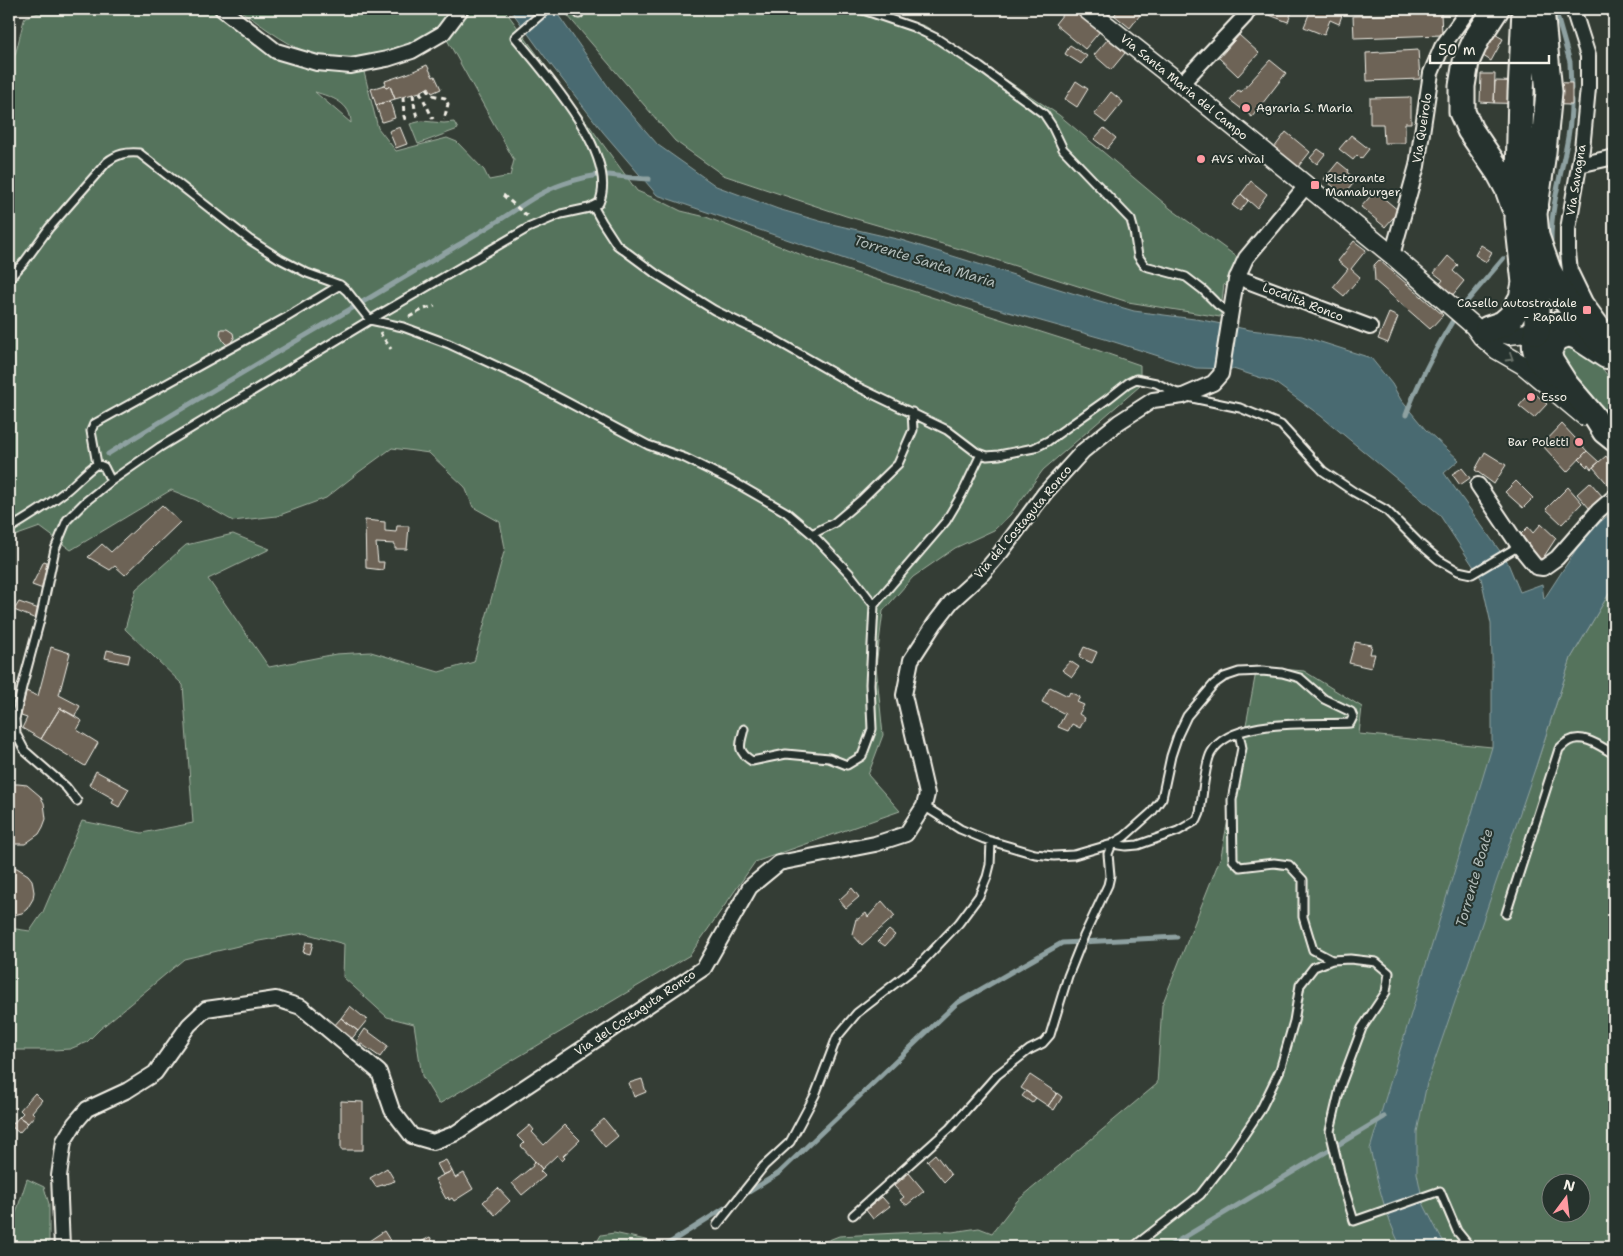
<svg xmlns="http://www.w3.org/2000/svg" width="1623" height="1256" viewBox="0 0 1623 1256" font-family="'Shantell Sans',sans-serif">
	<rect width="100%" height="100%" fill="#343d35"/>
	<filter id="ink" filterUnits="userSpaceOnUse"><feTurbulence type="fractalNoise" baseFrequency=".02" numOctaves="2"/><feDisplacementMap in="SourceGraphic" scale="10" xChannelSelector="R" yChannelSelector="G"/><feConvolveMatrix kernelMatrix="1 2 1 2 8 2 1 2 1" color-interpolation-filters="sRGB"/></filter>
	<g filter="url(#ink)">
		<path fill="#54735c" stroke="#a4b2a2" fill-rule="evenodd" d="M53,9H216L293,64L339,73L363,68L378,128L396,151L447,138L457,142L484,170L489,180L510,176L514,160L445,36L460,15L472,9H504L637,191L661,201L681,211L706,217L812,259L1088,347L1140,365V386L1043,470L1010,515L994,530L955,548L913,577L883,611L876,666L883,735L868,775L900,811L755,862L690,955L439,1104L422,1076L414,1024L387,1017L343,977L344,944L304,933L259,941L184,959L100,1029L87,1042L70,1049L52,1050H9V928L30,931L43,912L82,821L142,833L193,823L183,685L125,629L136,589L186,545L233,534L270,549L208,579L269,667L336,654L371,652L439,672L474,662L505,548L500,522L473,507L465,487L429,453L392,448L359,472L326,498L277,516L233,521L196,500L171,490L71,550L40,527L9,538V68C18,53 19,35 25,17ZM315,92C332,97 351,103 351,123Z
			M238,9H300L307,13L321,9H450C445,18 437,29 428,35C400,53 337,65 306,52C281,41 260,24 238,9Z
			M562,9H866L925,26L1059,115L1171,209L1237,257L1226,286L1224,284L1220,317L1128,302L984,256L846,216L723,175L675,141Z
			M422,121L444,123L454,122L458,129L418,144L410,124Z
			M1565,343L1590,352L1608,376L1614,382V424L1591,393L1561,364L1560,352Z
			M1614,585V1247H811L839,1236L937,1231L952,1232L979,1228L992,1233L1017,1201L1157,1084L1162,1005L1221,856L1257,667L1304,671L1362,707L1359,734L1492,747L1535,769L1571,658ZM1550,1184H1580V1214H1550Z
			M27,1179L44,1187L49,1204V1247H9V1228L16,1213Z
			M614,1233L673,1246V1247H594L601,1235Z"/>
		<path fill="#4a6b71" stroke="#8ea1a1" d="M510,9H554L612,92L658,145L716,186L778,209L823,222L901,240L1072,293L1134,311L1202,320L1250,330L1302,336L1371,358L1392,384L1401,400L1425,429L1459,460L1444,473L1507,561L1520,592L1542,584L1544,599L1585,536L1614,510V585L1571,658L1535,769L1427,1083L1417,1132V1173L1423,1203L1440,1236L1448,1247H1401C1385,1215 1378,1184 1370,1149L1492,747V658L1491,624L1481,578L1439,514L1321,416L1274,382L1233,369L1196,368L1105,339L962,299L657,195L603,132L545,57Z"/>
		<g fill="none" stroke-linecap="round" stroke-linejoin="round">
			<path stroke="#8ea1a1" stroke-width="5" d="M1555,9L1570,62L1571,89
				M1551,240C1551,192 1572,147 1571,100
				M1463,306L1503,259
				M1406,415C1418,382 1434,352 1452,322
				M108,454C207,392 309,334 410,274C439,256 469,239 498,221C519,208 539,192 563,184C577,179 593,174 608,175C622,176 635,179 649,179
				M741,1197L779,1173L957,1003L1062,943L1177,937
				M663,1247L734,1202
				M1168,1247L1384,1117"/>
		</g>
		<path fill="#6d6357" stroke="#f4f1e8" d="M1067,9H1076L1101,30L1085,49L1055,24Z
			M1120,9H1133L1140,15L1130,28L1114,15Z
			M1266,9H1293L1288,22L1264,13Z
			M1311,9H1325L1342,15L1339,24L1330,20L1324,35L1304,27Z
			M1441,13L1442,35L1354,38L1353,16Z
			M1473,21L1503,39L1491,61L1460,41Z
			M1239,35L1259,53L1238,76L1219,58Z
			M1108,39L1125,53L1111,70L1094,55Z
			M1070,45L1087,56L1081,64L1065,54Z
			M1418,50L1420,79L1367,81L1366,53Z
			M1270,60L1286,73L1252,117L1230,100L1238,90L1241,92Z
			M427,65L433,77L435,76L441,89L432,93L429,87L420,92L395,99L390,86L386,88L384,85L386,84L385,81L409,73Z
			M1481,74H1495L1494,103L1480,102Z
			M1076,81L1088,89L1077,107L1065,99Z
			M1495,81L1572,83V105L1494,103Z
			M384,85L386,88L390,86L395,99L376,105L371,89Z
			M1111,92L1123,102L1106,123L1094,114Z
			M1411,97V123H1405V143H1384L1383,124H1370V98Z
			M390,101L395,118L382,122L376,105Z
			M400,127L407,144L396,148L389,131Z
			M1104,128L1116,138L1107,149L1094,139Z
			M1286,132L1310,152L1298,167L1274,148Z
			M1351,135L1369,149L1361,159L1357,155L1353,160L1339,149Z
			M1318,149L1325,154L1317,164L1310,158Z
			M1338,162L1348,170L1347,172L1356,180L1344,195L1324,179Z
			M1251,181L1267,194L1257,208L1241,194Z
			M1375,191L1399,211L1385,227L1361,207Z
			M1241,194L1248,201L1240,211L1232,205Z
			M1354,241L1366,250L1351,269L1360,277L1344,296L1333,287L1348,269L1338,261Z
			M1481,245L1492,252L1486,262L1475,255Z
			M1448,256L1458,265L1453,271L1464,281L1451,297L1438,286L1443,280L1434,273Z
			M1379,260L1443,315L1430,329L1375,281L1374,265Z
			M1389,313L1398,317L1388,343L1378,339Z
			M221,329H227L233,333L234,338L229,345L226,344L224,342L220,335Z
			M1532,391L1547,404L1534,418L1519,406Z
			M1562,424L1587,451L1567,472L1542,445Z
			M1587,451L1599,462L1591,469L1588,465L1587,467L1579,459Z
			M1485,452L1506,465L1494,484L1475,470Z
			M1606,456L1614,466V485L1611,488L1593,467Z
			M1462,468L1470,478L1460,485L1452,474Z
			M1516,481L1533,498L1523,508L1505,492Z
			M1590,482L1603,497L1590,509L1577,494Z
			M1568,487L1582,503L1562,524L1546,509Z
			M162,505L180,522L125,575L115,566L110,570L88,557L102,544L111,552Z
			M365,520L385,522V531L396,532L397,526H409L407,549H395V544L376,543L378,562H384L383,570L366,568Z
			M1541,524L1556,538L1541,561L1521,534L1528,527L1533,533Z
			M44,561L49,563L43,589L32,585Z
			M19,602L39,609L36,619L14,610Z
			M1355,642L1372,645L1370,654H1375L1371,668L1349,663Z
			M51,647L70,653L59,695L80,706L75,716L60,708L41,739L22,728L27,718L21,716L26,691L38,696Z
			M1084,647L1097,652L1092,663L1079,657Z
			M107,650L130,655L128,663L105,658Z
			M1070,661L1079,667L1072,677L1062,670Z
			M1050,687L1068,696L1070,692L1080,697L1077,702L1084,705L1079,714L1085,718L1080,728L1072,724L1068,731L1058,727L1065,714L1042,702Z
			M60,708L82,721L77,730L98,743L85,766L41,739Z
			M96,771L129,789L119,807L112,803L114,799L89,785Z
			M9,784H18L27,785L40,796L44,803L46,819L43,827L39,834L25,844H9Z
			M9,867L17,868L28,875L32,880L34,892L33,899L27,909L22,913L9,916Z
			M852,888L859,897L846,908L839,900Z
			M882,901L895,916L862,945L852,934L856,919H858L866,913L868,917Z
			M889,930L895,935L885,946L878,941Z
			M306,942L313,943L310,954L303,952Z
			M350,1006L367,1020L358,1031L341,1018Z
			M341,1018L358,1031L350,1041L333,1027Z
			M365,1029L388,1046L380,1057L357,1041Z
			M1030,1075L1057,1093L1048,1106L1021,1088Z
			M642,1079L646,1092L634,1097L629,1083Z
			M1026,1091L1036,1098L1032,1103L1022,1096Z
			M35,1093L42,1100L32,1112L35,1115L28,1123L19,1117L23,1113L20,1110Z
			M1057,1093L1062,1097L1054,1110L1048,1106Z
			M341,1101L363,1102V1150H341Z
			M19,1117L28,1123L19,1133L11,1126Z
			M604,1119L618,1136L605,1147L591,1130Z
			M530,1125L534,1130L532,1132L544,1145L565,1125L580,1140L563,1156L565,1158L562,1161L557,1155L542,1169L521,1146L524,1143L517,1136Z
			M935,1154L951,1175L944,1182L927,1161Z
			M446,1160L452,1171L443,1175L437,1164Z
			M535,1161L542,1169L540,1171L545,1176L522,1195L512,1183L533,1166L532,1164Z
			M387,1168L395,1181L376,1187L370,1178Z
			M452,1171L455,1178L464,1173L473,1189L454,1201L452,1198L449,1200L448,1197L446,1199L435,1179Z
			M909,1173L924,1191L907,1205L900,1200L904,1197L894,1186Z
			M498,1188L510,1201L495,1215L483,1202Z
			M882,1197L890,1206L873,1219L866,1210Z
			M384,1231L391,1242L384,1247H364L363,1245Z
			M430,1237L436,1247H418L417,1244Z"/>
		<g fill="none" stroke-linecap="round" stroke-linejoin="round">
			<g stroke="#f4f1e8" stroke-width="11">
				<path id="service" d="M575,9L579,14
					M860,9L913,27L936,38L980,67L1044,114L1052,126L1063,149L1131,220L1134,231L1138,256L1145,266L1186,277L1203,290L1218,305L1230,313
					M593,206L602,222L617,245L656,274L714,310L772,338L856,386L947,430L976,452L987,456L999,455L1034,448L1048,441L1109,398L1128,383L1136,379L1156,383L1183,396L1240,408L1281,425L1323,471L1354,492L1386,510L1420,544L1439,560L1458,571L1472,574L1519,546
					M9,279L25,261L49,228L107,162C117,154 126,152 139,153L250,240L280,259L307,273L340,285L347,291L370,320L403,327L449,344L520,377L648,445L685,458L734,482L786,512L812,534L850,574L874,605L870,684L872,729L862,756L847,765L829,758L786,754L752,761C736,751 740,745 744,729
					M97,464L91,431L94,424L287,317L340,285
					M9,529C29,517 49,505 67,490C77,482 86,471 97,464L104,467L111,481
					M812,534L834,523L861,500L898,464L913,430L912,412
					M874,605L946,521L962,494L981,454
					M1239,733L1242,748L1232,800L1233,860L1240,867L1274,863L1289,865L1303,880V917L1313,950L1332,960
					M77,801L66,787L25,751L16,734L15,719L22,687L40,620L55,549L67,520L85,502L111,481L160,447L370,320L528,228L561,214L589,208L599,203C620,155 544,73 515,37L547,9
					M1506,914L1559,749C1562,746 1565,743 1569,741C1584,733 1601,747 1614,754
					M853,1215L950,1128L997,1075L1029,1050L1043,1043L1050,1035L1068,976L1084,936L1108,885L1110,876L1108,854L1112,844L1126,846L1138,845L1178,831L1197,820L1200,813C1202,800 1205,763 1211,753C1231,717 1315,725 1350,723L1353,717L1351,712L1324,699L1300,678L1282,673L1262,671L1239,672L1224,677L1214,684L1187,716L1178,735L1171,756L1162,798L1152,812L1124,837L1112,844L1074,855L1054,856L1035,854L984,839L960,829L924,806
					M717,1225L764,1166L790,1142L815,1095L837,1037L857,1013L919,965L959,923L979,896L987,877L990,865L991,841
					M1133,1247L1200,1195L1225,1163L1260,1111L1280,1070L1294,1021L1300,985L1314,967L1332,960L1350,959L1376,962L1389,973L1386,992L1362,1028L1341,1084L1330,1131L1342,1182L1354,1221L1440,1191L1457,1231L1470,1247"/>
			</g>
			<g stroke="#f4f1e8" stroke-width="18">
				<path id="minor" d="M222,9L276,51L317,63L351,66L387,59L412,51L443,33L461,9
					M1573,9L1588,56V88L1582,149L1568,229V253L1570,271L1585,302L1608,333
					M1181,84L1245,16L1249,9
					M1579,165L1614,157
					M1392,255L1417,166L1431,73L1442,47L1469,9
					M1237,277L1370,327
					M1478,485L1519,546L1536,567L1543,568L1557,558L1598,511L1614,497
					M62,1247L59,1176L64,1141L75,1123L87,1109L128,1090L155,1073L189,1025L206,1009L276,999L301,1007L379,1072L392,1110L412,1136L433,1142L454,1134L704,968L750,887L779,863L875,844L906,834L924,806L927,794L904,695L911,660L935,623L952,601L983,573L1001,552L1045,493L1083,451L1119,422L1153,400L1183,396L1213,383L1221,374L1236,280L1246,258L1306,186"/>
			</g>
			<g stroke="#f4f1e8" stroke-width="21">
				<path id="tertiary" d="M1086,9L1181,84L1392,255L1474,326L1482,337L1497,350L1523,365L1584,416
					M1486,329L1509,335L1537,332"/>
			</g>
			<g stroke="#f4f1e8" stroke-width="26">
				<path id="primary" d="M1606,357L1577,338L1569,335L1560,338L1554,343L1550,353L1552,361L1566,383L1594,416L1604,432L1614,440
					M1552,374C1514,348 1542,307 1579,331"/>
			</g>
			<g stroke="#f4f1e8" stroke-width="29">
				<path id="motorway" d="M1496,9L1477,38L1466,62L1462,86V112L1470,130L1500,174L1508,189L1514,206
					M1541,9L1549,92L1543,152L1534,214L1536,236L1548,270L1562,296L1614,357
					M1533,274L1537,302V332
					M1488,329L1503,324L1511,317L1522,298L1525,283L1518,219L1521,93L1525,9"/>
			</g>
			<path stroke="#f4f1e8" stroke-width="3" stroke-dasharray="5 4" stroke-linecap="butt" d="M427,88L432,95L445,98L448,104L444,120
				M420,92L433,119
				M413,94L415,110L418,120
				M403,97L404,116L406,122
				M503,195L527,216
				M409,317L424,309L435,306
				M380,332L382,336L391,349"/>
			<use href="#service" stroke="#26332d" stroke-width="7"/>
			<use href="#minor" stroke="#26332d" stroke-width="14"/>
			<use href="#tertiary" stroke="#26332d" stroke-width="18"/>
			<use href="#primary" stroke="#26332d" stroke-width="22"/>
			<use href="#motorway" stroke="#26332d" stroke-width="25"/>
		</g>
		<defs><path id="oneway-chevron" d="M-2-3.5L2.5 0L-2 3.5" fill="none" stroke-width="1.6" stroke-linecap="round" stroke-linejoin="round" transform="scale(1.25)"/></defs>
		<use stroke="#6e766e" href="#oneway-chevron" transform="translate(1510 358) rotate(31)"/>
	</g>
	<g fill="#ff9aa2" stroke="#26332d" stroke-width="2">
		<circle cx="1246" cy="108" r="5"/>
		<circle cx="1201" cy="159" r="5"/>
		<rect x="1310" y="180" width="10" height="10" rx="2.5"/>
		<rect x="1582" y="305" width="10" height="10" rx="2.5"/>
		<circle cx="1531" cy="397" r="5"/>
		<circle cx="1579" cy="442" r="5"/>
	</g>
	<g text-anchor="middle" stroke-width="4" stroke-linejoin="round" paint-order="stroke">
		<g font-size="12" fill="#f4f1e8" stroke="#26332d">
			<text transform="translate(1184 87) rotate(39)" y="4">Via Santa Maria del Campo</text>
			<text transform="translate(1422 128) rotate(-81)" y="4">Via Queirolo</text>
			<text transform="translate(1576 180) rotate(-81)" y="4">Via Savagna</text>
			<text transform="translate(1303 302) rotate(21)" y="4">Località Ronco</text>
			<text transform="translate(1023 522) rotate(-50)" y="4">Via del Costaguta Ronco</text>
			<text transform="translate(635 1013) rotate(-34)" y="4">Via del Costaguta Ronco</text>
		</g>
		<g font-size="12" fill="#f4f1e8" stroke="#26332d" text-anchor="start">
			<text x="1256" y="112">Agraria S. Maria</text>
			<text x="1211" y="163">AVS vivai</text>
			<text x="1325" y="182">Ristorante<tspan x="1325" dy="14">Mamaburger</tspan></text>
			<text x="1577" y="307" text-anchor="end">Casello autostradale<tspan x="1577" dy="14">- Rapallo</tspan></text>
			<text x="1541" y="401">Esso</text>
			<text x="1569" y="446" text-anchor="end">Bar Poletti</text>
		</g>
		<g font-size="14" font-style="italic" fill="#b0bbb8" stroke="#26332d">
			<text transform="translate(925 261) rotate(17)" y="5">Torrente Santa Maria</text>
			<text transform="translate(1474 878) rotate(-74)" y="5">Torrente Boate</text>
		</g>
	</g>
	<rect width="1623" height="1256" fill="none" stroke="#26332d" stroke-width="30"/>
	<rect x="15" y="15" width="1593" height="1226" fill="none" stroke="#f4f1e8" stroke-width="2" filter="url(#ink)"/>
	<g transform="translate(1566 1198) rotate(15)"><circle r="24" fill="#26332d" stroke="#787f78"/>
	<path d="M0-4L9 19L0 12L-9 19Z" fill="#ff9aa2"/>
	<text y="-8" font-size="14" font-weight="bold" text-anchor="middle" fill="#f4f1e8">N</text>
	</g>
	<path d="M1430 55v8h119v-8" fill="none" stroke="#f4f1e8" stroke-width="2.5"/>
	<text x="1438" y="55" font-size="15" fill="#f4f1e8" stroke="#26332d" stroke-width="4" paint-order="stroke">50 m</text>
</svg>
